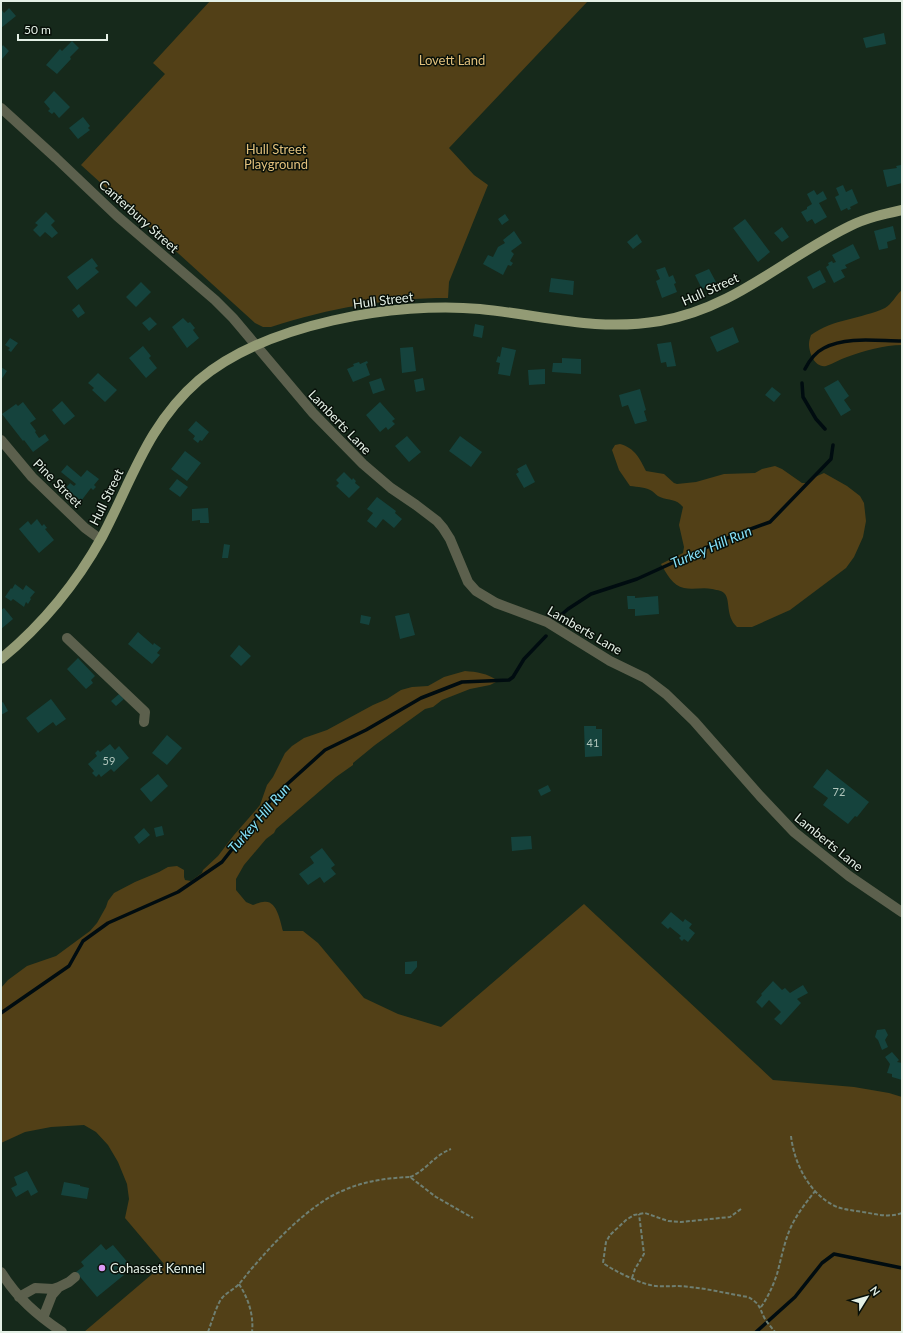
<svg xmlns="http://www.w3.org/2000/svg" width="903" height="1333" viewBox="0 0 903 1333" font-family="Lato,sans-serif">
	<rect width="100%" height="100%" fill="#16291b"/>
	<path fill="#524017" d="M210,1H588L449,148L474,175L488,185L449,282L448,298C386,298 330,308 271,327H263L255,323L81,165L165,74L153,63Z
		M902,290V345C884,345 864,351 847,357C840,359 833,364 826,366C815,368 809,353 809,344C809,341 810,338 811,335C833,319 861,319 885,308C892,304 896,295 902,290Z
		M620,444C635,448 640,459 646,471L664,474L674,483L677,484L696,482L724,474L755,473L762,469L775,466L782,469L802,483H807L815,477L824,473L847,486L860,496L864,503L866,521L863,537L854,557L846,568L790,610L752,627H737C725,616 731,599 724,593C721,590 716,590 712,589C703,587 693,590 684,588C673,586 666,573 661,564L683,553L684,547L679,525L683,507C676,498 669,501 660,497C657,496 655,493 652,491C646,487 638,487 630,486L619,470L612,450L615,445Z
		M465,671C477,672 487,673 498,681L490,685L470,689L442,700L433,707L425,709L375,745L353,763V765L336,777L276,829L274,833L266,839L244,865L236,879V890L246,902L253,905C256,904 260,902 263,902C277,899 280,921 283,931H303L318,943L364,998L398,1014L441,1027L584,904L773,1080L854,1087L889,1093L902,1097V1332H84L164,1264L125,1218L129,1199L127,1184L118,1162L108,1145L96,1132L84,1125L51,1127L25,1132L1,1143V988L8,980L27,966L56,956L90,931L97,923L106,907L108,901L114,893L135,882L159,872L168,867L177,866L184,870V877L185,880L191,881L202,873L203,870L218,856L234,835L255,811L260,805L267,785L273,777L285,753L292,746L304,738L327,730L373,705L387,699L401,690L412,687L428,686L444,677Z"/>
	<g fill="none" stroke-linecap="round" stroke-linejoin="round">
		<path stroke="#000c10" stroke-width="3.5" d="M805,369C809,361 816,352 824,348C846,336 878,341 902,341
			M802,383L803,397L816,419L825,429
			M561,615L568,609L591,594L637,579L734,535L770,522L831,459L833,445
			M1,1013L69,966L83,941L108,923L178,892L222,862L274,796L325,750L366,730L421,698L462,682L509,680L513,677L524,659L546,636
			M756,1332L795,1297L822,1263L834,1254L902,1268"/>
	</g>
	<path fill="#15433d" d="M9,8L16,16L1,28V9L4,13Z
		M884,33L886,44L866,48L863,38Z
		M72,41L79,48L70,57L71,59L57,74L46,65L60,49L62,51Z
		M3,45L9,51L2,59L1,48Z
		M54,91L70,107L59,118L54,112L52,114L48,111L50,109L44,102Z
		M83,117L90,126L88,128L90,130L78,139L69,128Z
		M901,165L902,183L887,187L883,170L897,168L896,166Z
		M843,185L846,192L852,189L858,203L850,207L851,209L848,210L847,208L841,211L835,197L839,195L836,188Z
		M814,190L817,195L823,191L827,199L819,203L827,217L815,224L812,219L807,222L801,212L807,209V207L812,204L807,194Z
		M46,212L55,221L51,225L58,233L52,238L45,232L40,237L33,230L38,225L35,223Z
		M505,214L509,220L502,225L498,219Z
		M745,219L770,252L758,262L733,228Z
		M893,226L896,239L887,242L888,248L879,250L874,231Z
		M782,227L789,237L782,242L774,233Z
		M514,231L522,243L511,251L514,254L510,261L513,263L511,266L508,265L503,275L483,264L488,255L493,257L498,247L505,243L503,240Z
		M637,234L642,242L633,249L627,242Z
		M853,244L860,258L845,265L847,268L841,270L845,277L834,283L826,267L829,265L828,263L832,261L833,263L836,262L832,255Z
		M92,258L98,266L95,268L99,272L77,290L67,277Z
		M665,267L669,277L673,275L676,283L674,284L677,292L662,298L656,281L660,279L656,270Z
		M709,269L716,282L702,289L695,275Z
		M820,270L826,282L813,289L807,277Z
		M551,278L574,281L573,295L549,292Z
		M141,282L151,292L136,307L126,297Z
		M79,304L85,313L78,318L72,310Z
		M150,317L157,324L149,331L142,323Z
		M183,318L188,323L190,322L195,328L193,330L199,338L187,348L172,327Z
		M475,324L484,326L482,338L473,336Z
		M733,327L739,342L717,352L710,337Z
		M10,338L18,343L11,352L8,350L10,348L5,345Z
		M671,342L676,366L667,367L666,362L661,363L657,344Z
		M143,346L151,356L149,358L157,368L146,378L129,358Z
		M413,347L416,371L402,373L400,348Z
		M502,347L516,350L510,376L498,374L500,363L496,362L498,356L500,357Z
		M562,358L581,359V374L552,372L553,363H562Z
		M367,361L368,363L366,364L370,375L353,382L347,369L354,366L353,364L359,362L360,364Z
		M1,367L7,371L1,380Z
		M545,369V384L529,385L528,370Z
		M98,373L117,390L105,402L92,390L94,388L88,383Z
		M381,378L385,390L373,394L369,382Z
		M423,378L425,390L416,392L414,380Z
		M838,380L849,396L844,400L851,410L841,416L824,388Z
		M772,387L781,394L774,402L765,395Z
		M640,389L646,410L644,411L647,421L635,424L628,405L622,407L619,395Z
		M62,401L75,416L64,425L52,410Z
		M23,402L36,419L30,423L36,431L35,432L39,438L45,434L49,440L33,452L24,440L23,441L2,414L16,404L18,406Z
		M380,402L395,419L392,421L395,424L388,430L386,427L380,432L366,415Z
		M196,421L209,432L202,441L200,440L198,443L193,439L195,436L188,430Z
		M407,436L421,452L409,462L395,446Z
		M460,436L482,452L471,467L449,451Z
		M185,451L201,463L187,481L171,469Z
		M526,464L535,482L524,488L516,474L519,472L517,469Z
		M67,465L81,477L87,470L99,479L94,485L96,487L93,490L91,488L81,501L66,488L70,483L74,486L76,484L61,472Z
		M344,472L352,480L353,478L356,481L355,483L360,487L349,498L336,486L339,483L336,480Z
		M177,479L188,487L180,497L169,489Z
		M377,497L396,511L395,513L402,519L394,528L383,519L376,528L367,521L373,513L367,509Z
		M208,508L209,523H200V520L192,521V509Z
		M37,519L42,526L44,524L47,528L45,529L54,540L39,553L19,529L28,521L31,525Z
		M224,544L230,545L228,558H222Z
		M15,584L23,590L26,585L35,592L30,598L31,599L28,604L26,602L24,607L13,599L11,601L5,597L11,588L12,589Z
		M627,596H635V598L658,596L659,614L635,616V609H628Z
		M4,608L13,619L1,629V610Z
		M409,613L415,635L400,639L395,616Z
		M361,615L371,617L369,625L360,623Z
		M138,632L153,645L154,643L161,648L157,653L160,655L152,664L128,644Z
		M239,645L251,656L241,666L230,656Z
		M78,658L95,676L91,680L93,683L86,689L67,669Z
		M119,694L124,699L116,706L111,701Z
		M51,699L66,719L56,726L53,722L38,733L26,718Z
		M3,702L8,711L1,715V703Z
		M584,726H596V729H602V756L585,757Z
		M167,735L182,748L167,765L152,753Z
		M110,744L115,750L119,746L129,758L114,772L111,769L101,777L99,774L96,777L92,773L94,771L88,764L97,756L95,753L98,750L100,752Z
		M827,769L869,802L857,817L855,816L848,824L823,805L828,798L813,787Z
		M158,774L168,786L151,802L140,789Z
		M548,785L551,791L541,796L538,790Z
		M162,826L164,835L156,837L154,828Z
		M144,828L150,835L139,844L134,837Z
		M531,836L532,849L512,851L511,837Z
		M322,848L335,865L331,868L336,874L324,883L320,877L308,885L299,874L314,863L310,857Z
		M671,912L683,922L685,919L692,924L689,928L695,933L688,942L684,939L682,941L679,938L681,936L670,927L668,929L661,923Z
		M417,961V967L411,974H405V962Z
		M773,981L782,990L785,988L790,993L803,985L808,993L797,999L801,1003L781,1025L774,1019L781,1012L769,1000L762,1008L756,1002L762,995L761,994Z
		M885,1029L888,1035L885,1040L888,1047L882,1050L878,1040L875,1037L877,1030Z
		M892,1052L899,1060L897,1062L902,1063V1080L892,1077V1074L887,1073L890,1064L885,1057Z
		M27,1171L38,1192L31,1196L28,1190L16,1197L11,1188L17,1185L14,1177Z
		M64,1182L80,1185V1186L89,1188L87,1199L61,1195Z
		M101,1244L106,1250L113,1245L129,1264L121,1271L124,1275L97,1297L76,1272L84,1266L81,1262Z"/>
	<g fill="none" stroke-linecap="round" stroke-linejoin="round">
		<path stroke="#6f7f72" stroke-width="2" stroke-dasharray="4 2" stroke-linecap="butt" d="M791,1136C794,1162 808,1192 833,1205C842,1210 852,1210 863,1212C876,1214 888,1218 902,1213
			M410,1177C427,1170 433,1156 451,1149
			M741,1209L730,1217L681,1222L668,1221L645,1213L634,1215L626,1220L610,1235L606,1242L603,1263C614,1271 643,1285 656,1286C668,1287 679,1285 690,1287C710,1289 729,1294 748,1297C761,1304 759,1308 765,1319C768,1324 772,1328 775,1332
			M632,1278L635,1269L644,1254L639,1214
			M239,1284C248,1298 254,1315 252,1332
			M761,1307C768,1297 773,1286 777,1274C782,1256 785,1237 794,1221C800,1210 808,1200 816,1190
			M208,1332C211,1324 217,1304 222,1298C226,1293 233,1290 238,1285C244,1279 248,1272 254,1266C276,1240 311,1204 342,1191C364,1181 387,1178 410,1177L436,1197L473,1218"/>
		<path stroke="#5c604d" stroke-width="10" d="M1,108L56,158L117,216L215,300L233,318L313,413L363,464L391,488L416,505L437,521L443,528L450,539L468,582L476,591L496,603L547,622L610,661L645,678L666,694L694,721L760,796L794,832L849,876L902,912
			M1,440L32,477L85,528L100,539
			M67,638L145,712L144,722
			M1,1272C17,1298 37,1315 62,1332
			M19,1297L35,1288L53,1289L59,1287L69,1282L75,1277
			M43,1318L52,1295L59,1287"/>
		<path stroke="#939b75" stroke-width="10" d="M1,659C42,625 76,584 102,537C132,480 148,424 199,380C265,324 396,301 480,309C543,315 595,332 660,321C735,308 784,258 850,226C866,218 884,214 902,210"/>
	</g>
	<circle fill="#da9af6" stroke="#081009" stroke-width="1.5" cx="102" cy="1268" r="4"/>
	<g text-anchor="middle" stroke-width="3" stroke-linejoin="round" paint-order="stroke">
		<g font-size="11" fill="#b0c5bc">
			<text x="593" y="747">41</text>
			<text x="109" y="765">59</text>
			<text x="839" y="796">72</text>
		</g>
		<g font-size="13" fill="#e2c17d" stroke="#081009">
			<text x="452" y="65">Lovett Land</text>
			<text x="276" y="154">Hull Street<tspan x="276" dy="15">Playground</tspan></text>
		</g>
		<g font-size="13" fill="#e4f0e6" stroke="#081009">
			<text transform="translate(139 216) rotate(42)" y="5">Canterbury Street</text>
			<text transform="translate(710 289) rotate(-24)" y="5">Hull Street</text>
			<text transform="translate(383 300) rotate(-7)" y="5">Hull Street</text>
			<text transform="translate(340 422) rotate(46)" y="5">Lamberts Lane</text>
			<text transform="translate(58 483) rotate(45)" y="5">Pine Street</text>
			<text transform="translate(106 497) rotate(-64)" y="5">Hull Street</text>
			<text transform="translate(585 630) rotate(30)" y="5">Lamberts Lane</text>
			<text transform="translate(829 842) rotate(39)" y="5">Lamberts Lane</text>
		</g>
		<g font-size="13" fill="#e4f0e6" stroke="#081009" text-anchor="start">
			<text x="110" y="1273">Cohasset Kennel</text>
		</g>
		<g font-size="14" font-style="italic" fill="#85e1f9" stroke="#081009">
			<text transform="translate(711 547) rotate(-23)" y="5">Turkey Hill Run</text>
			<text transform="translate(259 818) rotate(-49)" y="5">Turkey Hill Run</text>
		</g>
	</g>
	<rect width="903" height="1333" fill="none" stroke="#e4f0e6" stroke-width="4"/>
	<g transform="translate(867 1297) rotate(53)" stroke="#081009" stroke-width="3" paint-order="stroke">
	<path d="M0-3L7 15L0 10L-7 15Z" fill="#e4f0e6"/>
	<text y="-6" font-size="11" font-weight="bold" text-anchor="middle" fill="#e4f0e6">N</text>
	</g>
	<path d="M18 34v6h89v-6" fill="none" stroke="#e4f0e6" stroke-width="2"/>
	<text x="24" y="34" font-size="12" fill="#e4f0e6" stroke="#081009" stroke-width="3" paint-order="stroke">50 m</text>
</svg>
